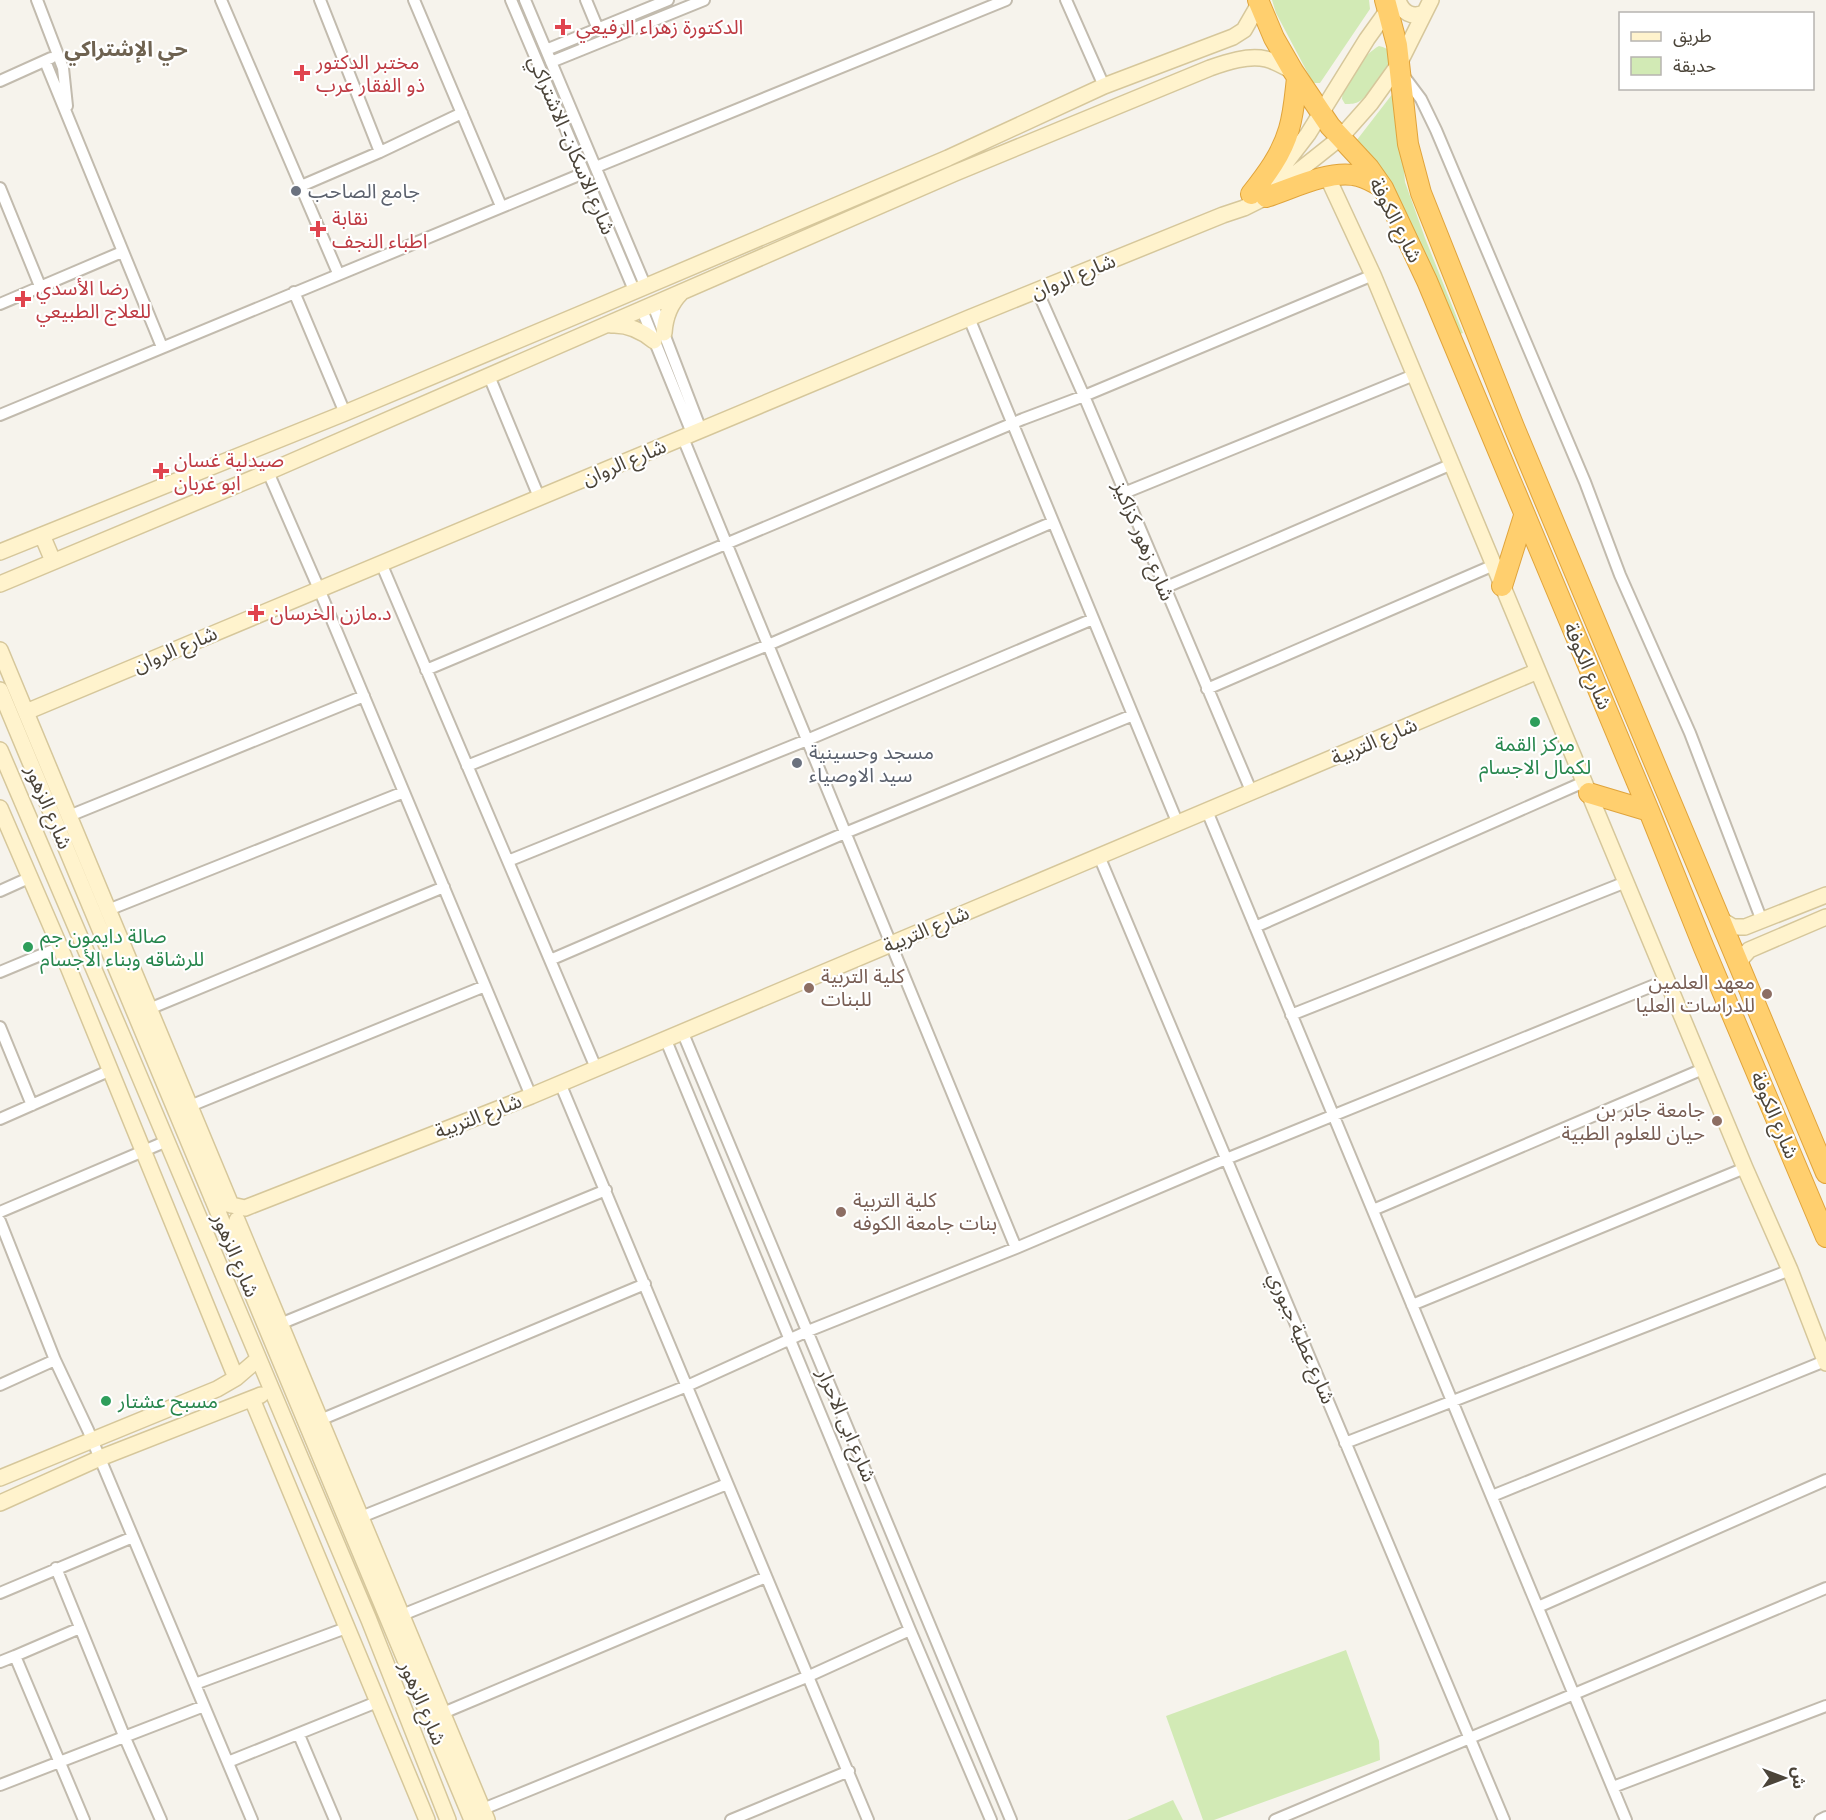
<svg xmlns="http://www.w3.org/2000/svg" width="1826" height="1820" viewBox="0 0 1826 1820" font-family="'Public Sans','Noto Sans Arabic',sans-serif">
	<rect width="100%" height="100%" fill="#f6f3ec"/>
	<path fill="#d2eab5" d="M1272,0H1369L1370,9L1320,83H1313L1276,13Z
		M1379,46C1384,47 1389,49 1391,54C1396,66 1369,95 1360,101C1355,104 1351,104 1345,104L1342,99C1343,83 1365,53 1379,46Z
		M1397,88L1405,182L1425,238L1463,333L1454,336L1353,145Z
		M1346,1650L1379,1741L1380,1760L1214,1820H1203L1166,1716Z
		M1173,1800L1183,1820H1127Z"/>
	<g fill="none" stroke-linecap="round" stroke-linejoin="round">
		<g stroke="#c2bbae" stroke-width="14">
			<path id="street" d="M37,0L63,68L67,106
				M221,0L338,273
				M320,0L380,152
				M414,0L501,206
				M511,0L634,290
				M525,0L645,285
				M586,0L598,29
				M1066,0L1104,86
				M546,50L668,0
				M45,61L162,347
				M551,62L704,0
				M1403,75L1421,99L1436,130L1585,482L1620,575L1690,733L1762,921
				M0,81L51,58
				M596,167L1006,0
				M301,186L380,152L462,113
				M0,188L40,286
				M1037,290L1084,396L1252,793
				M294,292L345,413
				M0,304L122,252
				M653,305L701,430
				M642,310L692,433
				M969,318L1178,824
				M489,376L539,497
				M0,415L584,173
				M683,438L1016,1248
				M268,472L319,589L531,1096
				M1124,493L1414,375
				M381,563L596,1068
				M1164,588L1452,464
				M426,670L1023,419L1084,396L1373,275
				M1207,689L1494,565
				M467,766L768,645L1053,522
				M1207,811L1626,1820
				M69,816L364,696
				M1099,856L1504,1820
				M508,861L807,740L1093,619
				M0,891L31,877
				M108,910L404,792
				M1255,927L1584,782
				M550,960L845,833L1133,715
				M0,972L60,947
				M149,1009L444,887
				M1291,1015L1626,882
				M0,1027L32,1105
				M682,1031L1011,1820
				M665,1038L910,1630L991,1820
				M560,1083L868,1820
				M190,1106L485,986
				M0,1119L111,1070
				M1373,1210L1703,1069
				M0,1212L167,1141
				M0,1221L55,1360L88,1430L252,1820
				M1412,1305L1745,1168
				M280,1324L606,1190
				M0,1385L55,1360
				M320,1420L645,1284
				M1345,1443L1790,1270
				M1492,1496L1825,1361
				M361,1517L687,1386L808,1331L1016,1248L1226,1159L1667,980
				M56,1568L125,1738L161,1820
				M0,1593L133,1537
				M1538,1607L1826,1480
				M402,1615L727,1484
				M80,1628L15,1656L84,1820
				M0,1662L15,1656
				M195,1684L346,1628
				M443,1713L766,1577
				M299,1735L335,1820
				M228,1762L377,1702
				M0,1785L204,1706
				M1613,1787L1826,1706
				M483,1809L809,1676L910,1630
				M731,1820L849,1771
				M1275,1820L1826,1588
				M1820,1820L1826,1817"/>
		</g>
		<g stroke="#d6c79b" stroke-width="18">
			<path id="secondary" d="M1398,0C1402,13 1412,18 1424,13
				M1327,176L1373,275L1745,1168L1790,1270L1826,1363
				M1268,180L1278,173L1308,134L1367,39L1395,0
				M611,325C628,324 641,330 654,341
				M664,333C665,317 670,304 681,293
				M42,535L53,561
				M0,552L345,413L602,305L948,158L1104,86L1233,37L1244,30L1259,4
				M0,584L268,472L955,173L1210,68C1227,62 1248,55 1266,59C1275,61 1284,67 1293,71
				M0,650L231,1205
				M0,690L472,1820
				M26,712L969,318L1223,215L1244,208L1266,197L1340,138L1371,103L1399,64L1431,0
				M0,750L122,1035L369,1620L448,1820
				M0,808L60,947L236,1378
				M1718,918L1733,927H1745L1826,895
				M1739,966L1742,958L1749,950L1826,917
				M212,1198L227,1204L245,1208L531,1096L1538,671
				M237,1220L487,1820
				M252,1399L427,1820
				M0,1478L217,1389L236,1378L258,1359
				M0,1503L100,1458L261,1395"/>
		</g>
		<g stroke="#e0a43c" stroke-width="22">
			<path id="highway" d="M1258,0L1274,38L1293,71L1330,126L1369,168L1383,188L1427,281L1649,811L1704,948L1826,1237
				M1385,0L1397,45L1408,144L1421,193L1514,427L1826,1173
				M1251,194C1266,175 1282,154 1289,129C1294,112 1295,95 1297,78
				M1266,197C1291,189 1327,171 1353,175C1364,176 1371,181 1380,186
				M1502,586L1524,516
				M1589,793L1649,811"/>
		</g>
		<use href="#street" stroke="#fff" stroke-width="10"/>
		<use href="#secondary" stroke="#fff3cd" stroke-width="15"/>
		<use href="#highway" stroke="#ffcf6e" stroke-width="20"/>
	</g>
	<g fill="#e0444e" stroke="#fff" stroke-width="2">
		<path d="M560 18h6v6h6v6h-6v6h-6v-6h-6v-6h6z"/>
		<path d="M299 64h6v6h6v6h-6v6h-6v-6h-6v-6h6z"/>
		<path d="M315 220h6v6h6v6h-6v6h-6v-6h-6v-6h6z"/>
		<path d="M20 290h6v6h6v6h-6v6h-6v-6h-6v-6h6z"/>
		<path d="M158 462h6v6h6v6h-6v6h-6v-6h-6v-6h6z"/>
		<path d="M253 604h6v6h6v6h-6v6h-6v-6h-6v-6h6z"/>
	</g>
	<g fill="#6b7280" stroke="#fff" stroke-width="2">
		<circle cx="296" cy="191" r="6"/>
		<circle cx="797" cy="763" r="6"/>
	</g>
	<g fill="#2e9e5b" stroke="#fff" stroke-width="2">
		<circle cx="1535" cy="722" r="6"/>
		<circle cx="28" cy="947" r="6"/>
		<circle cx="106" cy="1401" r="6"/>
	</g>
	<g fill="#8d6e63" stroke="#fff" stroke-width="2">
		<circle cx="809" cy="988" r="6"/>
		<circle cx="1767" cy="994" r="6"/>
		<circle cx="1717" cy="1121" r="6"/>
		<circle cx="841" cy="1212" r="6"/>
	</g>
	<g text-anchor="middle" stroke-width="4.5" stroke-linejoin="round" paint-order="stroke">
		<g font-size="20" fill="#be3a42" stroke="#fff" text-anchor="start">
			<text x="576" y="34">الدكتورة زهراء الرفيعي</text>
			<text x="316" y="69">مختبر الدكتور<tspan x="316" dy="23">ذو الفقار عرب</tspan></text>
			<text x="332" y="225">نقابة<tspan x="332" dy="23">اطباء النجف</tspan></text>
			<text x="36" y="295">رضا الأسدي<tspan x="36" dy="23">للعلاج الطبيعي</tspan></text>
			<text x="174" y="467">صيدلية غسان<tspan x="174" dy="23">ابو غربان</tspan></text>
			<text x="270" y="620">د.مازن الخرسان</text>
		</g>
		<g font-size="20" fill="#4b4439" stroke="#fff">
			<text transform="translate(572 145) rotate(67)" y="7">شارع الاسكان - الاشتراكي</text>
			<text transform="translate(1396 220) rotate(63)" y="7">شارع الكوفة</text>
			<text transform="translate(1073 276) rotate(-22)" y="7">شارع الروان</text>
			<text transform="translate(624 462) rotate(-23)" y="7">شارع الروان</text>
			<text transform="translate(1144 541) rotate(67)" y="7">شارع زهور كزاكيز</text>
			<text transform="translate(175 649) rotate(-23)" y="7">شارع الروان</text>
			<text transform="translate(1588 666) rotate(67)" y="7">شارع الكوفة</text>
			<text transform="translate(1374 741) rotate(-23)" y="7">شارع التربية</text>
			<text transform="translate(49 807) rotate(67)" y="7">شارع الزهور</text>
			<text transform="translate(926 929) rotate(-23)" y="7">شارع التربية</text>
			<text transform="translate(1775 1115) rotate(67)" y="7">شارع الكوفة</text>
			<text transform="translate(478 1116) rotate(-21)" y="7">شارع التربية</text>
			<text transform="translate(236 1255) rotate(67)" y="7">شارع الزهور</text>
			<text transform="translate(1302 1338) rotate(67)" y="7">شارع عطية جبوري</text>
			<text transform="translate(847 1425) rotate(67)" y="7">شارع ابی الاحرار</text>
			<text transform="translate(423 1703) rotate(67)" y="7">شارع الزهور</text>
		</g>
		<g font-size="20" fill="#5b616d" stroke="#fff" text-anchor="start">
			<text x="308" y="198">جامع الصاحب</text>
			<text x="809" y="759">مسجد وحسينية<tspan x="809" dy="23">سيد الاوصياء</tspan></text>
		</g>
		<g font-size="20" fill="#27864d" stroke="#fff" text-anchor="start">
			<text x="1535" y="751" text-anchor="middle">مركز القمة<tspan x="1535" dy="23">لكمال الاجسام</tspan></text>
			<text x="40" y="943">صالة دايمون جم<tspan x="40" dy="23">للرشاقه وبناء الأجسام</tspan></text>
			<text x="118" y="1408">مسبح عشتار</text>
		</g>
		<g font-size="20" fill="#785e54" stroke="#fff" text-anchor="start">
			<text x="821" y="983">كلية التربية<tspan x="821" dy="23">للبنات</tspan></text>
			<text x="1755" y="989" text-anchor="end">معهد العلمين<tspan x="1755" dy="23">للدراسات العليا</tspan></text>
			<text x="1705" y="1117" text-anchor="end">جامعة جابر بن<tspan x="1705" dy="23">حيان للعلوم الطبية</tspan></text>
			<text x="853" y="1207">كلية التربية<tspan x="853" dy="23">بنات جامعة الكوفه</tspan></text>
		</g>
		<g font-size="21" font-weight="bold" fill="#6e6250" stroke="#fff">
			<text x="126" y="56">حي الإشتراكي</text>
		</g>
	</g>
	<rect x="1619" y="12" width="195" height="78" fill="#ffffff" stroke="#b7b4b0" stroke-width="1.5"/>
	<rect x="1631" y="32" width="30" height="9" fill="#fff3cd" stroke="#b7b4b0" stroke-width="1.5"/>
	<text x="1673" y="42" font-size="18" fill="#4b4439">طريق</text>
	<rect x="1631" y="57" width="30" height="18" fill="#d2eab5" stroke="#b7b4b0" stroke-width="1.5"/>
	<text x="1673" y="72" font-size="18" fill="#4b4439">حديقة</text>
	<g transform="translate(1784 1778) rotate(90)" stroke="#ffffff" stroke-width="4.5" paint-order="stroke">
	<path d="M0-4.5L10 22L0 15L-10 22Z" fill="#4b4439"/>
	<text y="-9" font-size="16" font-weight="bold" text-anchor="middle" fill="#4b4439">ش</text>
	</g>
</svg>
